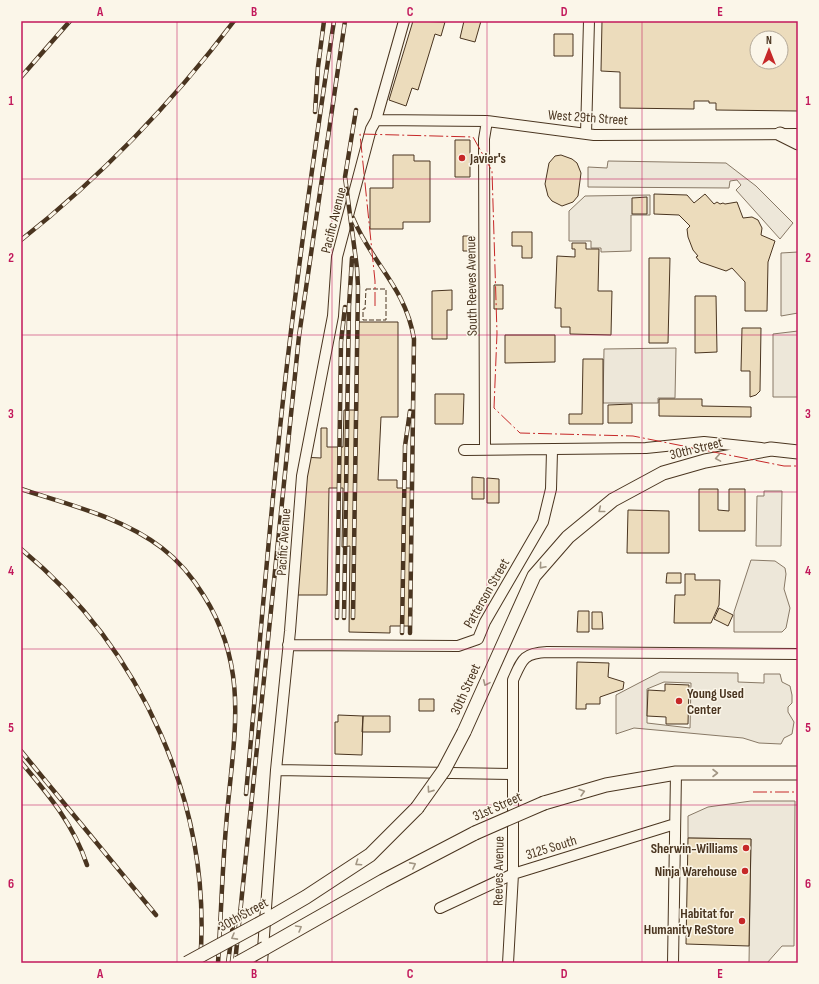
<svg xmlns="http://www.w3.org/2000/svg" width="819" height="984" viewBox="0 0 819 984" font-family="'Sofia Sans Condensed',sans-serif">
	<rect width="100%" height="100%" fill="#fbf6e9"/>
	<path fill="#ede7d9" stroke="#887966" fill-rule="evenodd" d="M608,161L726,163L756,186L793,223L780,239L736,190L741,185L737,180L730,181L729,188L588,187V167L607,168Z
		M650,195V215H631V251L601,252V248H591V241H569V211L585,196Z
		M798,252V313L781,316V253Z
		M798,331V397H773V334Z
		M676,348L675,398H658V403H603L604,349Z
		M764,491H782L781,546H756L757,496H764Z
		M751,560L775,561L785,568L786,574L784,589L790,608L786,628L782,632H734V612Z
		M660,672L738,673V682L764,683V674H780L782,682L790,686L792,695V703L788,707V712L794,722L792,734L784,738L781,744L759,743L743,738L634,728L616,734V695ZM664,682L691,683L690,728L647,723V689Z
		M751,801H795L794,946H782L767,963H749L751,839L688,838V816L708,807Z"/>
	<path fill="#ecdcbc" stroke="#4a3520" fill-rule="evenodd" d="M413,21L445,22L441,36L435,34L418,90L412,88L406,106L389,100Z
		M464,21H481L475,42L460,38Z
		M602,21H798V111L716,110V103H709V101H694V109L620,108V72L601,71ZM757,38H781V62H757Z
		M554,34H573V56H554Z
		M455,140H470V177H455Z
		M393,155H414V161H430V222H403V229H370V188H393Z
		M561,155L572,159L577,163L581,173L578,196L573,202L562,206L552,201L548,196L545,184L549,163L555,156Z
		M654,194L687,195L694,203L705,194L714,204L717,202L720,204L723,203L725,204L737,202L743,218L752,217L758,220L762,228L761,235L775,241L768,262L767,311H745V282L732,268L726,271L700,262L696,257L698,256L693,250L688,237L687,229L690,226L679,215L654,214Z
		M647,197V214H632V198Z
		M512,232H532V258H522V246H512Z
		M463,236H474L473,251H463Z
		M572,243H586V249H599L598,291H612L611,335L570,334V327H561V308H555L557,256L575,257V249H572Z
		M649,258H670L668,343H649Z
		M494,285H503V309H494Z
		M452,290V310H447V339H432V291Z
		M695,296H716L717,352L695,353Z
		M358,322H398V417H381L378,480H397V488H412L410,626H390V633L349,632L350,546L342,547L343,488H329L327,595H296L301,457L321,458V428H327V447H343L344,410H356Z
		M742,328H761L760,391L756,395L750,397V371H741Z
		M505,335H555V362L505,363Z
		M583,359H603V424H569V414H582Z
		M435,394H464L463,424H435Z
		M659,399H702V406L751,407V417L659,416Z
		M632,404V423H608V405Z
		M472,477L484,478V499H472Z
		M487,478L499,479V503H487Z
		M699,489H718V510L729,511V489H745V531H699Z
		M628,510L669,511V553H627Z
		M667,573H681V583H666Z
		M685,574H695V580H720L719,605L711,623H674L675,595H685Z
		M719,608L733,615L728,626L714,619Z
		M578,611H589V632H577Z
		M592,612H602L603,629H592Z
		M577,662L609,663L608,677L624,682L623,689L600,697V704H586V709H576Z
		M665,684L689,685L688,724H666V717L647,716L648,690L665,691Z
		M419,699H434V711H419Z
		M338,715L363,716L362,755L335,754V722H338Z
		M363,716H390V732H362Z
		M688,838L751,839L749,946L686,944Z"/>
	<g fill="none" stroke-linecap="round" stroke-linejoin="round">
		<g stroke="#4a3520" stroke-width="12">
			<path id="minor" d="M376,120L487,121L594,135L798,134
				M586,134L589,21
				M464,450L646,448L704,442L761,448
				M485,450L484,139L487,121
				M288,645L458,646L478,639L485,622L543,522L551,489L552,451
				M276,770L513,774
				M440,908L513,874L675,824
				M262,963L276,770L290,631L302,476L333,316L337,257L371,129L376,120L404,21
				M508,963L513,874V680C522,660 523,653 547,652L798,654
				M673,963L676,773"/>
		</g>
		<g stroke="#4a3520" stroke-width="15">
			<path id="major" d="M780,134L798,143
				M464,732L534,576L568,537L613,500L663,473L705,461L771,449L798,452
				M544,803L606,785L676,773H798
				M268,919L306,897L370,855L417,808
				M265,948L383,881L475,833"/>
		</g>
		<use href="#minor" stroke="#fbf6e9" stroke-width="10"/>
		<use href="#major" stroke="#fbf6e9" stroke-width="13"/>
		<g stroke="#4a3520" stroke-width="4.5">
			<path id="rail" d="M21,77L70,21
				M315,112L318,67L324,21
				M353,218C372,264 405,286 414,339L410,633
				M21,240C102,176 172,103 234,21
				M21,489C70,505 121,517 162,548C179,561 193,578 204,596C252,672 232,743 226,827C222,873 221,918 218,963
				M21,549C142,649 213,805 200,963
				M337,618L341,342L345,307
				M344,618L349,306L352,258
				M353,618L358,287L357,268L345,177L356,110
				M402,633L405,446L410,411
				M21,751L156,915
				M21,762C48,794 74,825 87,865
				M246,794C261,634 273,474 293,315C305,217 319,119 334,21
				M228,963L234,917
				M235,963L299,336L345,21"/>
		</g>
		<use href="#rail" stroke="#fbf6e9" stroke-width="3" stroke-dasharray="9" stroke-linecap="butt"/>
		<g stroke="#4a3520" stroke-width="15" stroke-linecap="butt">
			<path id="major-bridge" d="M417,808L444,770L464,732
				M475,833L544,803
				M187,963L268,919
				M238,963L265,948"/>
		</g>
		<use href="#major-bridge" stroke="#fbf6e9" stroke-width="13"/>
		<path stroke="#4a3520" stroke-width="1" stroke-dasharray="5 2" stroke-linecap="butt" d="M366,289H386V320H363V309H365Z"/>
		<path stroke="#c62828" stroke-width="1" stroke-dasharray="14 3 2 3" stroke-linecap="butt" d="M375,306V281L360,134L473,137L492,171L497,333L494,408L520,433L633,436L784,466H798
			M753,792H798"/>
	</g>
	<defs><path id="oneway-chevron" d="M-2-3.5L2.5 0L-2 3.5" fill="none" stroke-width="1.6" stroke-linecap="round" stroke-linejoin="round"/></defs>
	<g stroke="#a29684">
		<use href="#oneway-chevron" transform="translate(718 458) rotate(170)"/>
		<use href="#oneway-chevron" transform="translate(601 510) rotate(141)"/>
		<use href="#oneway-chevron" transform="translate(542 566) rotate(131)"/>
		<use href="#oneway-chevron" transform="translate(486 683) rotate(114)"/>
		<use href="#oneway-chevron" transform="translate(715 773)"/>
		<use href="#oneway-chevron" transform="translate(430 790) rotate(125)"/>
		<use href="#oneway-chevron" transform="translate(582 792) rotate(-16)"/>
		<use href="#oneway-chevron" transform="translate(358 863) rotate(146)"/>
		<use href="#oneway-chevron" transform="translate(413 865) rotate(-28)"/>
		<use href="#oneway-chevron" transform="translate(299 928) rotate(-30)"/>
		<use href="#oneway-chevron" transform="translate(234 937) rotate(151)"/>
	</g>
	<path fill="none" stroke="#c2185b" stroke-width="1" stroke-opacity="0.55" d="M177,21V963M332,21V963M487,21V963M642,21V963M21,179H798M21,335H798M21,492H798M21,649H798M21,805H798"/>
	<g fill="#c62828" stroke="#fbf6e9" stroke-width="1.5">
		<circle cx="462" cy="158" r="4"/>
		<circle cx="679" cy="701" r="4"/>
		<circle cx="746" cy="848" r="4"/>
		<circle cx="745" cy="871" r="4"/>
		<circle cx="742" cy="921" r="4"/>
	</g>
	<g text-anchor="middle" stroke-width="3" stroke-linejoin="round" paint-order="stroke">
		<g font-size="14" fill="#4a3520" stroke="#fbf6e9">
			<text transform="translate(588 117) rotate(4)" y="5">West 29th Street</text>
			<text transform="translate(333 220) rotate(-76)" y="5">Pacific Avenue</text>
			<text transform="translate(471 286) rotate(-91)" y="5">South Reeves Avenue</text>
			<text transform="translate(696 448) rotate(-14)" y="5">30th Street</text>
			<text transform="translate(283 542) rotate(-86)" y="5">Pacific Avenue</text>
			<text transform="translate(486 593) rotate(-60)" y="5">Patterson Street</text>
			<text transform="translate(465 689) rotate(-66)" y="5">30th Street</text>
			<text transform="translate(497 806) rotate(-24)" y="5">31st Street</text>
			<text transform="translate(551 847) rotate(-17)" y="5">3125 South</text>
			<text transform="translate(498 871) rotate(-89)" y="5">Reeves Avenue</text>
			<text transform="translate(243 914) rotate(-29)" y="5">30th Street</text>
		</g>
		<g font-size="14" font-weight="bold" fill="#4a3520" stroke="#fbf6e9" text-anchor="end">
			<text x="470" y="163" text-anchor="start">Javier's</text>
			<text x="687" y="698" text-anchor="start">Young Used<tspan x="687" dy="16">Center</tspan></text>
			<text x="738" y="853">Sherwin-Williams</text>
			<text x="737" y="876">Ninja Warehouse</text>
			<text x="734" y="918">Habitat for<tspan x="734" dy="16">Humanity ReStore</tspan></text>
		</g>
	</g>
	<rect width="819" height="984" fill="none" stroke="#fbf6e9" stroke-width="44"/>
	<g transform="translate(769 50)"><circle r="19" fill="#fbf6e9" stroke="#b4a999"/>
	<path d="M0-3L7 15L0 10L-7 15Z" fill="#c62828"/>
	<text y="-6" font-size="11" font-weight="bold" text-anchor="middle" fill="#4a3520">N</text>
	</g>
	<rect x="22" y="22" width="775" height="940" fill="none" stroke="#c2185b" stroke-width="1.5"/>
	<g font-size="13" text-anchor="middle" font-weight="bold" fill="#c2185b">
		<text x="100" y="16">A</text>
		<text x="254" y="16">B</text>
		<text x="410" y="16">C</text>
		<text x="564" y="16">D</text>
		<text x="720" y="16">E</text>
		<text x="11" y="105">1</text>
		<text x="808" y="105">1</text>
		<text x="11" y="262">2</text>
		<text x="808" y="262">2</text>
		<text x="11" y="418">3</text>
		<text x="808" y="418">3</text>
		<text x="11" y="575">4</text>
		<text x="808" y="575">4</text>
		<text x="11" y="732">5</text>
		<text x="808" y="732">5</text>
		<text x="11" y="888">6</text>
		<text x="808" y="888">6</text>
		<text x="100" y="978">A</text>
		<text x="254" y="978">B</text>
		<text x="410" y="978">C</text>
		<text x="564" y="978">D</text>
		<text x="720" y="978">E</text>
	</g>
</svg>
